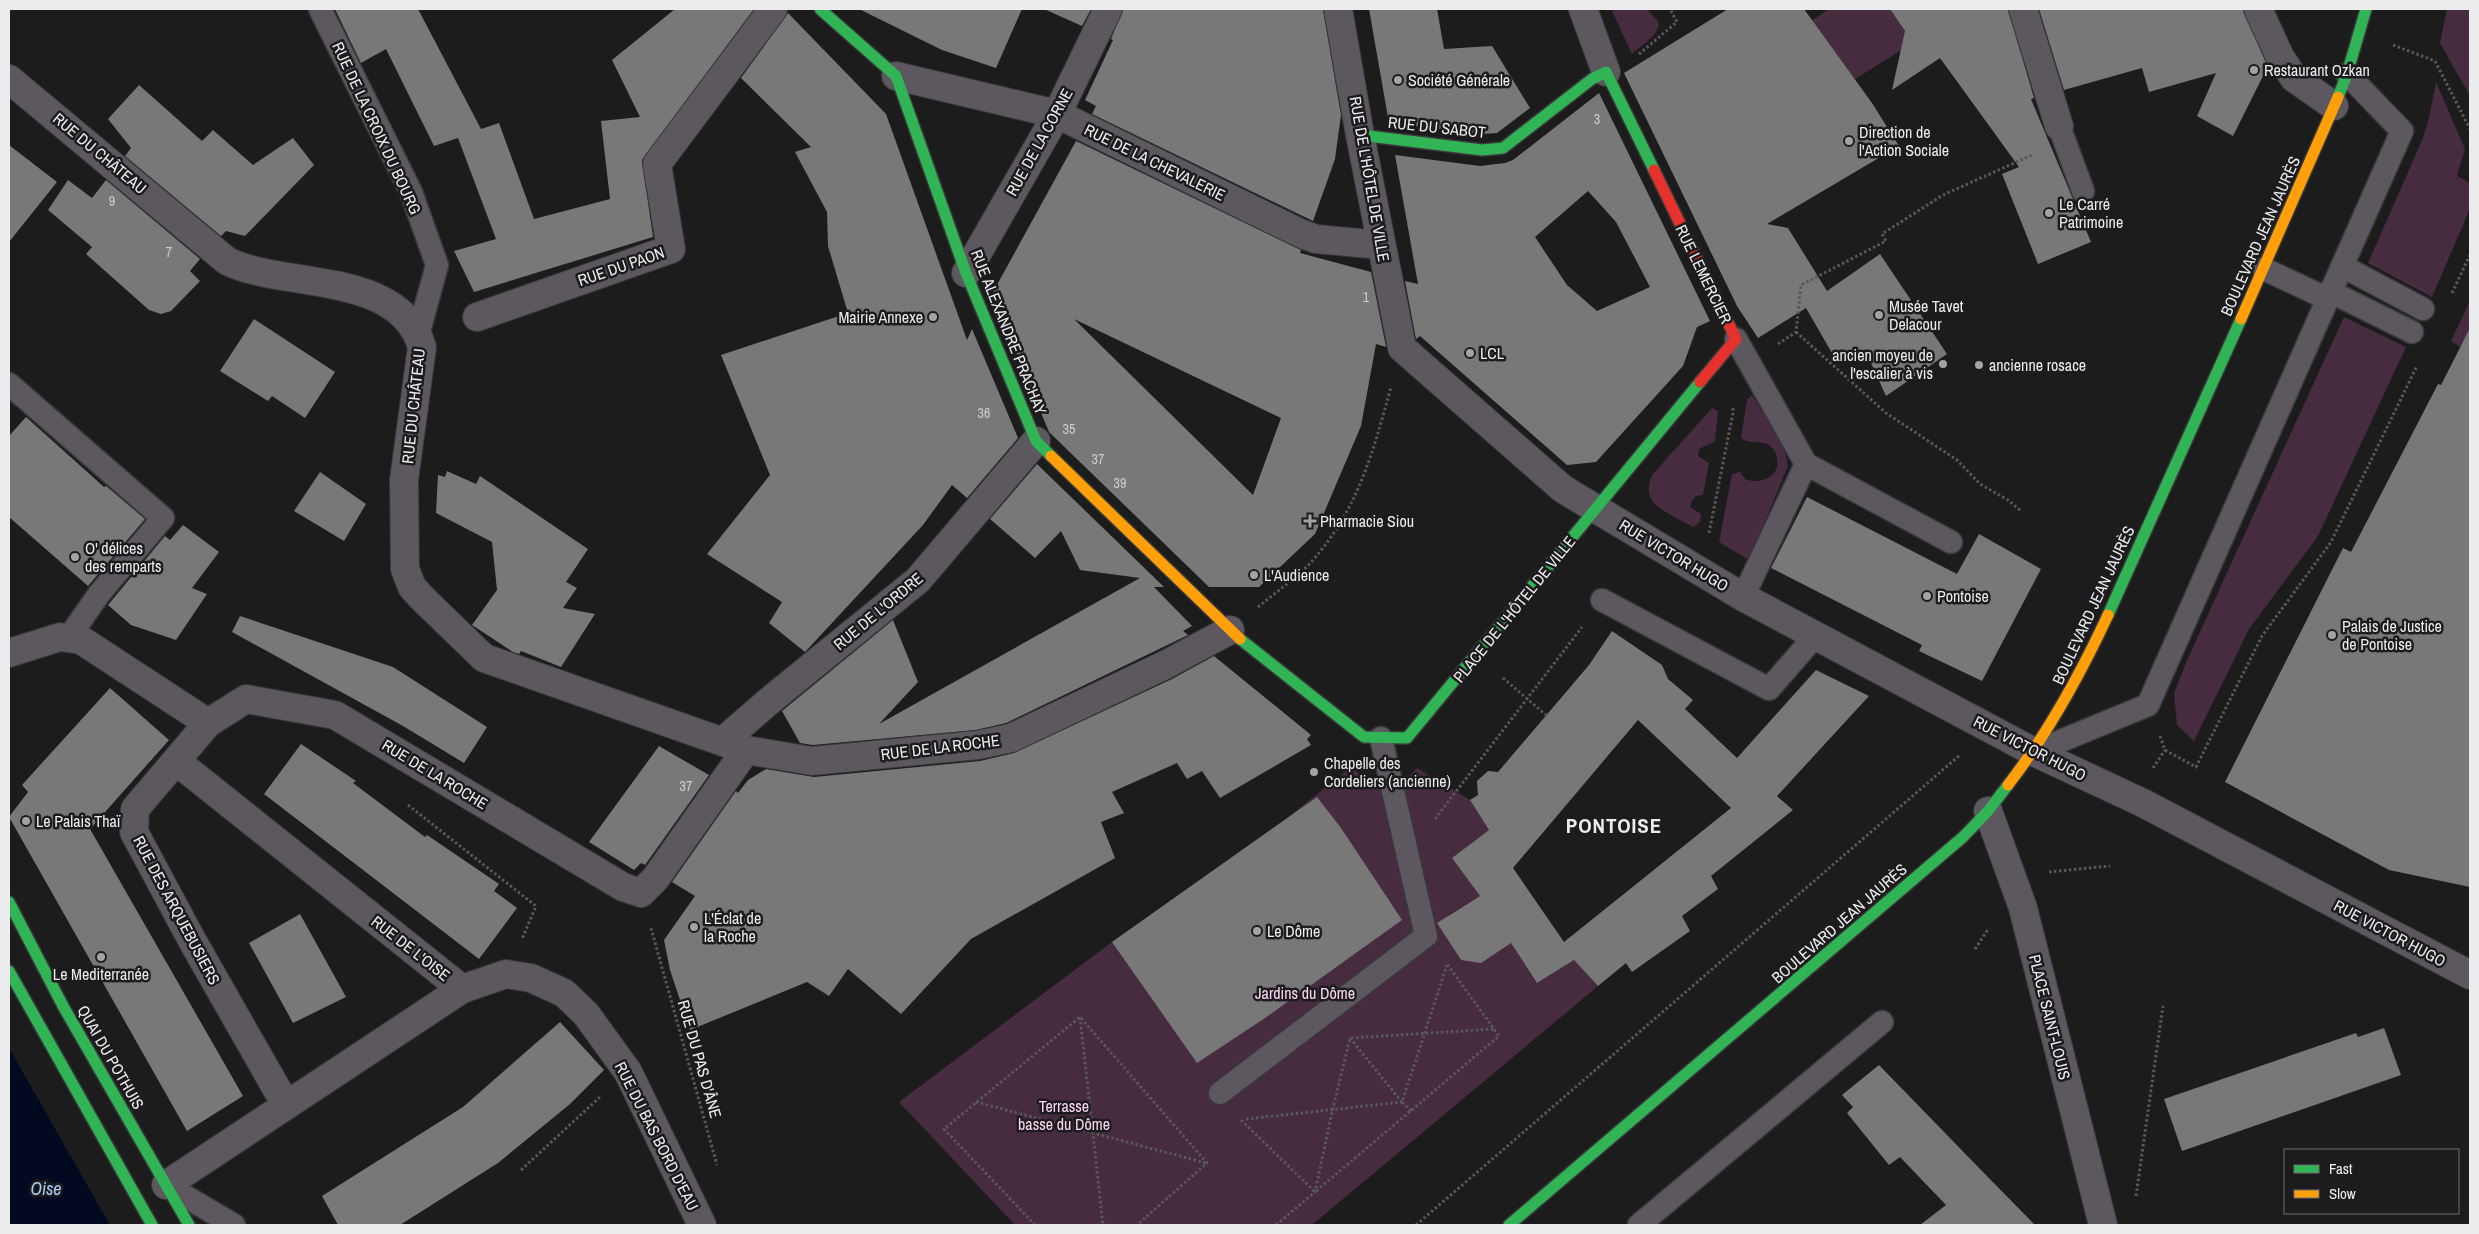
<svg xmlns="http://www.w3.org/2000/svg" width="2479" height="1234" viewBox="0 0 2479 1234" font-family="'Archivo Narrow',sans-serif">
	<rect width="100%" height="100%" fill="#1c1c1d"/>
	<path fill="#462c3e" d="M1611,9H1647C1650,13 1656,18 1658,22C1662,34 1639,47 1632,54Z
		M1829,9H1890L1913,43L1855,79L1770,49Z
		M2447,9H2470V96L2440,43Z
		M2436,82L2465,149L2457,176L2470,183V209L2432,297L2368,263L2423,138L2429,118Z
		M2470,301V354L2451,341Z
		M2344,317L2406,347L2318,536L2249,629L2194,741L2177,725L2174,693L2188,658Z
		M1752,395C1765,417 1785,440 1788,466L1749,560L1719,542L1732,474L1740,472L1745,479C1763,486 1785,474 1775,452C1768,437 1751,446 1741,438L1747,400Z
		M1712,408L1718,411L1715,441L1699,449L1698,456L1709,463L1703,495C1694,495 1692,499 1690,507L1701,514L1700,522L1693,527C1670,513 1637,505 1653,474Z
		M1351,767L1376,787L1400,785L1417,768L1470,800L1489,830L1452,858L1480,896L1450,914L1446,937L1461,960L1511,943L1537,983L1574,960L1598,986L1312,1225H1015L899,1102L1112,942L1287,818Z"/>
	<path fill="#030920" d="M9,1048L110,1225H9Z"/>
	<path fill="#787879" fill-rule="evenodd" d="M335,9H418L481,129L499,123L534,219L610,199L601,121L640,117L612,60L675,9H754L642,160L653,237L474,292L454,251L496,239L458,138L434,146L386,49L361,63Z
		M859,9H1022L996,68L942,50Z
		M1044,9H1091L1082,26Z
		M1123,9H1323L1341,115L1335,159L1313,221L1092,114L1096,106L1085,100L1113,40L1111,39Z
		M1369,9H1437L1444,49L1492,46L1530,108L1497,133L1482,134L1389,123Z
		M1728,9H1804L1872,103L1899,146L1767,224L1788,228L1827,291L1880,254L1947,354L1886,396L1871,363L1836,360L1806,308L1758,338L1737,306L1624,73Z
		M1890,9H2008L2034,98L2031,99L2091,242L2038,264L2002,174L2019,167L1940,58L1892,90L1905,31Z
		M2039,9H2243L2266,63L2264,74L2233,136L2197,116L2216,73L2149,92L2142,68L2064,90Z
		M788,13L886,114L967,340L972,329L1018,438L967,498L952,485L923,525L805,652L769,623L782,602L707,554L770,475L721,355L848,313L828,246L827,212L795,152L811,147L741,78Z
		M139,85L202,141L213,130L253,165L293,138L314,165L245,236L226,231L221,236L125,156L131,148L108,119Z
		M1599,93L1710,321L1697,327L1683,366L1596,462L1567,465L1420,336L1416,339L1405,281L1418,284L1395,155L1480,166L1505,163L1513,160ZM1588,191L1616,222L1650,287L1597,311L1567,285L1535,237Z
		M1076,141L1301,250L1300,253L1371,272L1386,347L1376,344L1361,426L1315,534L1259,587H1209L1049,432L992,294ZM1074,319L1281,418L1253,495Z
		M9,145L57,182L9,242Z
		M68,180L92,198L106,180L200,259L190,271L200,281L171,311L161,314L149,310L86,254L92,247L48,210Z
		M254,319L335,372L305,418L272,396L268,401L220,371Z
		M2470,328V887L2389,870L2225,782L2343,548L2351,552L2438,384L2441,385Z
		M26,417L104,487L106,486L145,519L88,586L9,517V436Z
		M1037,464L1164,587H1154L1192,626L1183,631L1188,635L1006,723L976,730L813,745L800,743L782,711L893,620L918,682L879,724L1140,578L1080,570L1061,531L1035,558L990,519Z
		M447,471L476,484L480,476L588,549L566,582L577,588L563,608L595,614L561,667L521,651L519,654L513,652L472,625L497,590L492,542L436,513L438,475L445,477Z
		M320,472L366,504L344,541L294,511Z
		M1807,497L1957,574L1979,534L2041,569L1982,681L1919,651L1922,645L1771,568Z
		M183,525L219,552L192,588L207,594L176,640L131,625L108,605L165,536L170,540Z
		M240,616L393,667L487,727L464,763L403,726L232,632Z
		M1612,631L1662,665L1668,679L1693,700L1685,709L1737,758L1816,670L1869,696L1777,796L1793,810L1711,876L1718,889L1682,916L1690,931L1632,972L1626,963L1598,986L1574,960L1537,983L1511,943L1481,963L1461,960L1437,923L1480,896L1452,858L1489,830L1470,800L1478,795L1477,781L1488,771L1498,772L1589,665ZM1638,720L1731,808L1564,942L1513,868Z
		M1214,656L1311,735L1307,739L1311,745L1220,798L1202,771L1187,779L1177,763L1112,792L1124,813L1101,822L1115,858L971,939L901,1014L848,969L829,996L807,982L690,1030L670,970L664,940L695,896L672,882L736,791L738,793L748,780L766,769L814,777L980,761L1014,753L1172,679Z
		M110,688L169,740L90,829L243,1096L187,1131L9,817L28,792L22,785Z
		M301,744L356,781L353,783L425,837L427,835L499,884L494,891L517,908L479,959L264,794Z
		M659,746L709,775L645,865L641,863L634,870L589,842Z
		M1317,797L1341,828L1402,920L1265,1018L1197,1063L1112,942Z
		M300,914L346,997L293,1023L249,943Z
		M560,1022L604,1070L570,1104L498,1163L400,1225H338L322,1196L463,1107Z
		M2384,1028L2401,1075L2182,1151L2164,1099L2356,1033L2358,1037Z
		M1879,1065L1982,1171L2035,1225H1920L1946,1205L1900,1157L1889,1165L1847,1113L1853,1107L1842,1095Z"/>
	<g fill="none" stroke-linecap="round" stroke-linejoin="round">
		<g stroke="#39393a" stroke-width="25">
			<path id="lane" d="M320,9L411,192L437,265L418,335
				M2059,126L2083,191
				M2342,266L2423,309
				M2264,269L2328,299
				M2331,292L2412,332
				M1736,339L1806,464L1951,542
				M9,384L163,518L99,594L69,637
				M1743,597L1806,464
				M1602,600L1769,689L1816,635
				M2034,752L2148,705L2402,131L2347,74
				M1220,1093L1426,936L1381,738
				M166,1185L234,1225
				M1639,1225L1882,1022"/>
		</g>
		<g stroke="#39393a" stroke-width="30">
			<path id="street" d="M1338,9L1360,135L1402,348L1563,489L1743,597L2034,752L2143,803L2470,975
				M1583,9L1606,72
				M2023,9L2059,126
				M2258,9L2280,57L2294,78L2334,106
				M896,76L1057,114L1302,234L1316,239L1381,245
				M9,79L227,261C284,289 400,270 422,347L404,480L405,569L412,587L422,598L484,658L746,750L812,761L978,745L1011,738L1165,665L1230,630
				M966,273L1057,114L1108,9
				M477,317L671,249L657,164L773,9
				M9,653L60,637L81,640L208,723
				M723,741L768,702L918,580L1036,441
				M176,761L462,989
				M1988,811L2023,908L2103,1225
				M286,1105L193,942L134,832L135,809L208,723L246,699L335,715L623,887L641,893L655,879L746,750
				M166,1185L462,989L506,974L531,978L564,993L586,1014L628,1072L702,1225"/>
		</g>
		<g stroke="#39393a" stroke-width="14">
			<path id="fast" d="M820,9L896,76L966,273L1036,441L1051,456
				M2338,97L2347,74L2366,9
				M1360,135L1482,150L1503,148L1592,79L1606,72L1654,170
				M2108,615L2241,319
				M1240,639L1364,737L1407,738L1700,382
				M9,902L63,1006L189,1225
				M9,971L152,1225
				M1509,1225L1963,837L1988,811L2008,785"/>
		</g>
		<g stroke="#39393a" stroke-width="14">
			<path id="slow" d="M2241,319L2338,97
				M1051,456L1240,639
				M2008,785C2049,732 2080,675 2108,615"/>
		</g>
		<g stroke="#39393a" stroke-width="14">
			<path id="jam" d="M1654,170L1736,339L1700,382"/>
		</g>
		<path stroke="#59575b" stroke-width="3" stroke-dasharray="2.5 2.5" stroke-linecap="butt" d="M2393,45L2435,61L2470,129
			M1639,54L1677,22L1670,9
			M2452,293L2470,255
			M1796,332L1886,413L1957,460L1980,484L2008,500L2021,511
			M1778,344L1796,332L1801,285L1886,241L1882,234L1943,195L2032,155
			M1709,533L1733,413V407
			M1258,607C1276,592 1298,577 1313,560C1359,507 1373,452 1391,387
			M1503,678L1546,715
			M2160,736L2165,750L2196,767L2262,636L2331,542L2417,366
			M2153,768L2165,750
			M408,805L536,906L522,939
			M1435,819L1582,627
			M2049,872L2110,866
			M651,928L717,1165
			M1975,949L1989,928
			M1080,1017L1103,1225
			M1350,1038L1401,1101
			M976,1102L1206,1163
			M1411,1111L1402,1102L1447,965
			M1246,1119L1402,1102
			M1241,1120L1315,1192L1499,1036L1447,964
			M521,1170L600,1097
			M2136,1196L2163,1006
			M1035,1225L944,1129L1080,1017L1207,1163L1137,1225
			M1276,1225L1315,1192L1333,1108L1350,1038L1494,1029
			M1416,1225L1960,755"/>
		<use href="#lane" stroke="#5d575f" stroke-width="22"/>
		<use href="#street" stroke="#5d575f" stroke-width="28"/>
		<use href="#fast" stroke="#30b455" stroke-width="11"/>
		<use href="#slow" stroke="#ff9f0a" stroke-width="11"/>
		<use href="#jam" stroke="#e5322d" stroke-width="11"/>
	</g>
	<g fill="#a3a3a5" stroke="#1c1b1e" stroke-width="2">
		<circle cx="2254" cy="70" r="5"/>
		<circle cx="1398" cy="80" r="5"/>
		<circle cx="1849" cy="141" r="5"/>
		<circle cx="2049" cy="213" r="5"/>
		<circle cx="1879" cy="315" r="5"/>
		<circle cx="933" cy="317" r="5"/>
		<circle cx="1470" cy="353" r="5"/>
		<circle cx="1943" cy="364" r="5"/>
		<circle cx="1979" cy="365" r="5"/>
		<path d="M1307.5 513.5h5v5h5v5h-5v5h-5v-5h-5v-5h5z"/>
		<circle cx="75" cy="557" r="5"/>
		<circle cx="1254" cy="575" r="5"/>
		<circle cx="1927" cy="596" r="5"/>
		<circle cx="2332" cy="635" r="5"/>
		<circle cx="1314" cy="772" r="5"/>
		<circle cx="26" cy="821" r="5"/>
		<circle cx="694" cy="927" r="5"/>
		<circle cx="1257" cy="931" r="5"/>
		<circle cx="101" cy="957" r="5"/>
	</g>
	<g text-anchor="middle" stroke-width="5" stroke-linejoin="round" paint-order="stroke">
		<g font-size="14" fill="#cfcfd1">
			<text x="1597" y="124">3</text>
			<text x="112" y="206">9</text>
			<text x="169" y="257">7</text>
			<text x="1366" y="302">1</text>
			<text x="984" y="418">36</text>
			<text x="1069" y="434">35</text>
			<text x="1098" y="464">37</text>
			<text x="1120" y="488">39</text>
			<text x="686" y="791">37</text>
		</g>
		<g font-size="16" fill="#ececee" stroke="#1c1b1e" text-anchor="start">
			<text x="2264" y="76">Restaurant Ozkan</text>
			<text x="1408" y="86">Société Générale</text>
			<text x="1859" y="138">Direction de<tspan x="1859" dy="18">l'Action Sociale</tspan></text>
			<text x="2059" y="210">Le Carré<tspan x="2059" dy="18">Patrimoine</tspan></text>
			<text x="1889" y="312">Musée Tavet<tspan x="1889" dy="18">Delacour</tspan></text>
			<text x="923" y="323" text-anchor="end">Mairie Annexe</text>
			<text x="1480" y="359">LCL</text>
			<text x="1933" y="361" text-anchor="end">ancien moyeu de<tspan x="1933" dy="18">l'escalier à vis</tspan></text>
			<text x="1989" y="371">ancienne rosace</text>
			<text x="1320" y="527">Pharmacie Siou</text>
			<text x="85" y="554">O' délices<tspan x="85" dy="18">des remparts</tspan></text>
			<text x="1264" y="581">L'Audience</text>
			<text x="1937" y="602">Pontoise</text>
			<text x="2342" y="632">Palais de Justice<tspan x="2342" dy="18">de Pontoise</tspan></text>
			<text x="1324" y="769">Chapelle des<tspan x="1324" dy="18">Cordeliers (ancienne)</tspan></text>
			<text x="36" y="827">Le Palais Thaï</text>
			<text x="704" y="924">L'Éclat de<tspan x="704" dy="18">la Roche</tspan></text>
			<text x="1267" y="937">Le Dôme</text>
			<text x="101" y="980" text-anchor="middle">Le Mediterranée</text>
		</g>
		<g font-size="16" fill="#ececee" stroke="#1c1b1e">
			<text transform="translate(1437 127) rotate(6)" y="6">RUE DU SABOT</text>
			<text transform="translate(377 128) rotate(65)" y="6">RUE DE LA CROIX DU BOURG</text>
			<text transform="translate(1039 142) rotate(-61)" y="6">RUE DE LA CORNE</text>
			<text transform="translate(100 153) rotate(40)" y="6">RUE DU CHÂTEAU</text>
			<text transform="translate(1155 162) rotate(26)" y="6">RUE DE LA CHEVALERIE</text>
			<text transform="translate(1370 179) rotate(80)" y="6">RUE DE L'HÔTEL DE VILLE</text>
			<text transform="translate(2260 236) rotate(-66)" y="6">BOULEVARD JEAN JAURÈS</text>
			<text transform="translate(621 266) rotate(-19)" y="6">RUE DU PAON</text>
			<text transform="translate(1704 274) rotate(64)" y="6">RUE LEMERCIER</text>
			<text transform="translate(1009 332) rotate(68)" y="6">RUE ALEXANDRE PRACHAY</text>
			<text transform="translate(413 406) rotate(-84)" y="6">RUE DU CHÂTEAU</text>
			<text transform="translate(1674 555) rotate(31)" y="6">RUE VICTOR HUGO</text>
			<text transform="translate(2093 605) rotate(-65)" y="6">BOULEVARD JEAN JAURÈS</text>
			<text transform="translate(1514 609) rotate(-51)" y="6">PLACE DE L'HÔTEL DE VILLE</text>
			<text transform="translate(878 611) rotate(-40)" y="6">RUE DE L'ORDRE</text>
			<text transform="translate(940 747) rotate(-7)" y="6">RUE DE LA ROCHE</text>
			<text transform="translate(2030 748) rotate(27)" y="6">RUE VICTOR HUGO</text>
			<text transform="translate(435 774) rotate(31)" y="6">RUE DE LA ROCHE</text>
			<text transform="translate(177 910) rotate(62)" y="6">RUE DES ARQUEBUSIERS</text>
			<text transform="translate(1839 923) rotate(-41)" y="6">BOULEVARD JEAN JAURÈS</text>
			<text transform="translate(2390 933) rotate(28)" y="6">RUE VICTOR HUGO</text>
			<text transform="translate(411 948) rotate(38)" y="6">RUE DE L'OISE</text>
			<text transform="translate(2050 1017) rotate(76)" y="6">PLACE SAINT-LOUIS</text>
			<text transform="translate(111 1057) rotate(60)" y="6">QUAI DU POTHUIS</text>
			<text transform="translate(700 1059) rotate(74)" y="6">RUE DU PAS D'ÂNE</text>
			<text transform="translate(657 1136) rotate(63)" y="6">RUE DU BAS BORD D'EAU</text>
		</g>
		<g font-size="16" fill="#fcd6ef" stroke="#1c1b1e">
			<text x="1305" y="999">Jardins du Dôme</text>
			<text x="1064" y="1112">Terrasse<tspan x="1064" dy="18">basse du Dôme</tspan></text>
		</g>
		<g font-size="18" font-style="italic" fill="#aacbf7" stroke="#1c1b1e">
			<text x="46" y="1195">Oise</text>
		</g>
		<g font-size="21" font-weight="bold" letter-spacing="1" fill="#ececee" stroke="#1c1b1e">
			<text x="1614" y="833">PONTOISE</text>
		</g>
	</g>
	<rect width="2479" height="1234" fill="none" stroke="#ececee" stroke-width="20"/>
	<rect x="2284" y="1149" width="175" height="65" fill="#1c1b1e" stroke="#6f6f71"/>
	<rect x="2294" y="1165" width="25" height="8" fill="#30b455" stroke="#6f6f71"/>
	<text x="2329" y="1174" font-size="15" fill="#ececee">Fast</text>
	<rect x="2294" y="1190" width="25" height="8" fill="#ff9f0a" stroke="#6f6f71"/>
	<text x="2329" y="1199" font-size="15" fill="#ececee">Slow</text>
</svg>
